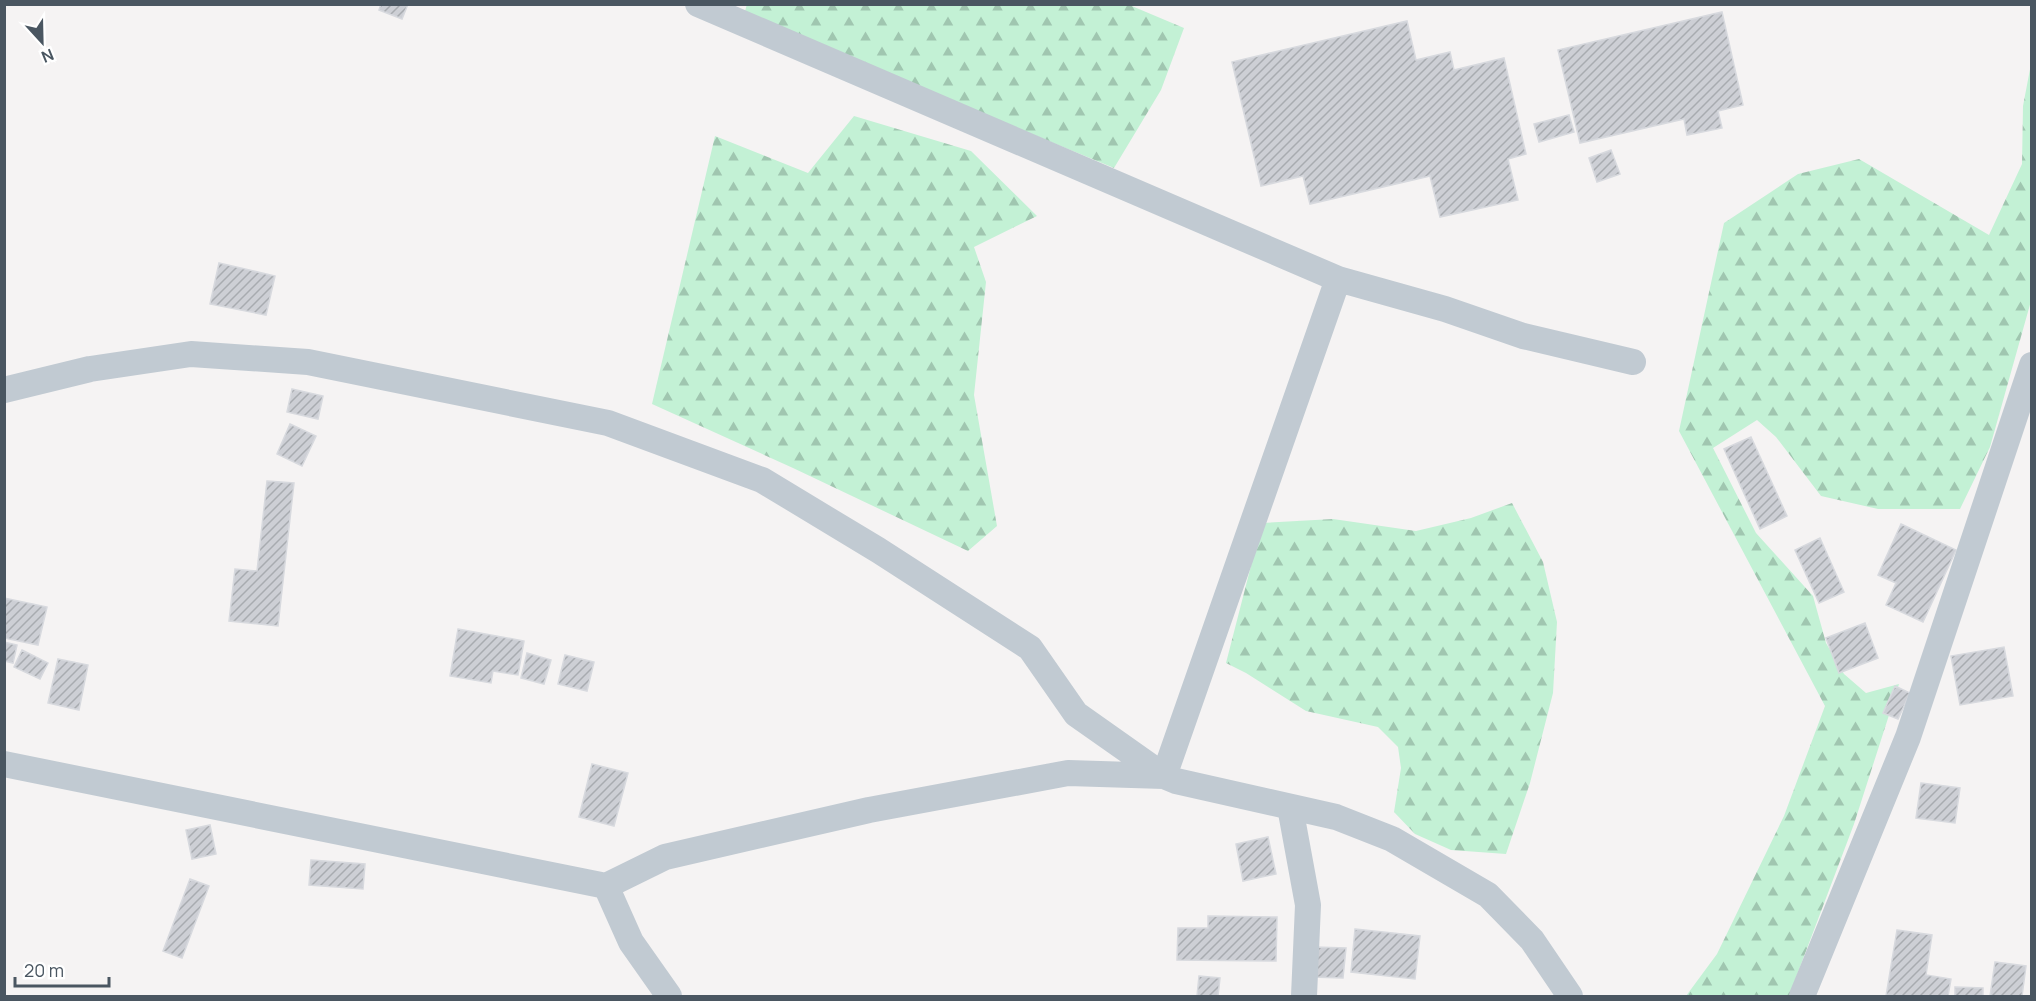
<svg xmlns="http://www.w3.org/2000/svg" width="2036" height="1001" viewBox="0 0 2036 1001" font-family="Manrope,sans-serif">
	<defs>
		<pattern id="forest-firs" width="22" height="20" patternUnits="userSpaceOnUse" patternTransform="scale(1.5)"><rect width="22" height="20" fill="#c3f1d5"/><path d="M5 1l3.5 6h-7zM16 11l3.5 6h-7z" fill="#a0c6b0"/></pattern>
		<pattern id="building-hatch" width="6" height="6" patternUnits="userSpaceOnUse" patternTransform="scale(1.5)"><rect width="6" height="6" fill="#cdcfd5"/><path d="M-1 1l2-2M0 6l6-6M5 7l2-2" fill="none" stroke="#a8abb0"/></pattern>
	</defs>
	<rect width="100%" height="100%" fill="#f5f3f3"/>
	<path fill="url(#forest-firs)" d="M747,4H1127L1184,28L1161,90L1114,168L744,15Z
		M2031,64V301L1990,447L1960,509H1878L1821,496L1776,437L1757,420L1713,448L1756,533L1813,596L1826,643L1844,674L1866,693L1899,684L1854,824L1789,996H1686L1717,954L1784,816L1825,706L1679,431L1724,223L1798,174L1859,159L1989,235L2022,164L2023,106Z
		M854,116L971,151L1037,216L974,247L986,282L974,395L997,526L968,551L793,468L652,404L715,136L808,173Z
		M1512,503L1543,562L1557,622L1553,693L1530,783L1506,854L1451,850L1415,834L1394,812L1401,768L1398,747L1378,727L1306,711L1246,673L1226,663L1262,523L1333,519L1416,531L1471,518Z"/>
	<path fill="url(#building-hatch)" stroke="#d7d9de" stroke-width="1.5" d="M381,4H408L402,19L379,10Z
		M1722,12L1743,105L1718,111L1722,128L1687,135L1684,119L1580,143L1558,50Z
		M1407,21L1416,60L1450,52L1454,70L1504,58L1526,154L1508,159L1518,200L1440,217L1430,176L1310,204L1303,176L1261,186L1232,62Z
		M1569,115L1574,132L1539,142L1534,124Z
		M1611,150L1620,174L1597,182L1589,158Z
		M219,263L275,276L266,315L210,304Z
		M292,389L323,396L318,419L287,412Z
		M290,424L316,436L302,466L277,454Z
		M1751,437L1787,516L1760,529L1724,449Z
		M267,481L294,483L278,626L229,621L235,569L257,571Z
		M1901,524L1956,550L1923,622L1886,605L1896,583L1878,575Z
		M1820,538L1844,592L1819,603L1795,550Z
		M4,598L47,607L38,645L4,638Z
		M1865,623L1878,658L1839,673L1826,638Z
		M458,629L524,641L518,675L493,671L491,683L450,676Z
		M4,642L17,645L13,663L4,661Z
		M2004,647L2013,696L1960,705L1951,656Z
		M22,650L48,663L40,679L14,667Z
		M527,653L551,660L544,684L521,678Z
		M565,655L594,662L587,691L558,684Z
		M58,659L88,665L79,710L48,703Z
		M1895,686L1910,693L1898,719L1883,713Z
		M592,764L628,773L614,826L579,817Z
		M1921,783L1960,788L1955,823L1916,818Z
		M210,825L216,854L192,859L186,830Z
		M1268,837L1276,874L1243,881L1236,844Z
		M311,860L365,864L363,889L309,885Z
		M190,879L209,886L182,958L163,951Z
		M1208,916L1277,917L1276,961L1177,960L1178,928H1208Z
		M1355,929L1420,936L1415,979L1351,972Z
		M1897,930L1932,935L1926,975L1951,979L1948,996H1886Z
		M1314,947L1346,948L1343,978L1312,977Z
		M1995,962L2026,966L2022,996H1990Z
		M1199,976L1220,978L1218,996H1197Z
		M1955,987L1983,988V996H1955Z"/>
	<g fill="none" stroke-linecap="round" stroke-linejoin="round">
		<path stroke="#c1cad2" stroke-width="26" d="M698,4L1338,279L1445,309L1523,336L1633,362
			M4,390L90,369L191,354L308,362L608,423L762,480L878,550L1030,648L1076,714L1164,776L1176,781L1336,817L1392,839L1488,895L1532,940L1570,996
			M4,764L606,886L665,857L869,810L1068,773L1164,776
			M1164,776L1338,279
			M1290,807L1308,905L1304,996
			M606,886L631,942L669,996
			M1802,996L1908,737L2032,365"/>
	</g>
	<rect width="2036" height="1001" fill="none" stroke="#4a5661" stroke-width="12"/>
	<g transform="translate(42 42) rotate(158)" stroke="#ffffff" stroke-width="4.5" paint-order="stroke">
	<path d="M0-4.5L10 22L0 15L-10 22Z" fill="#4a5661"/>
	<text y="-9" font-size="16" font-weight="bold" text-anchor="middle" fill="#4a5661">N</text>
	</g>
	<path d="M15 977v9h94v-9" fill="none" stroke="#4a5661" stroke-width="3"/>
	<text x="24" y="977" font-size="18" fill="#4a5661" stroke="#ffffff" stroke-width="4.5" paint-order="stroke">20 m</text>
</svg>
